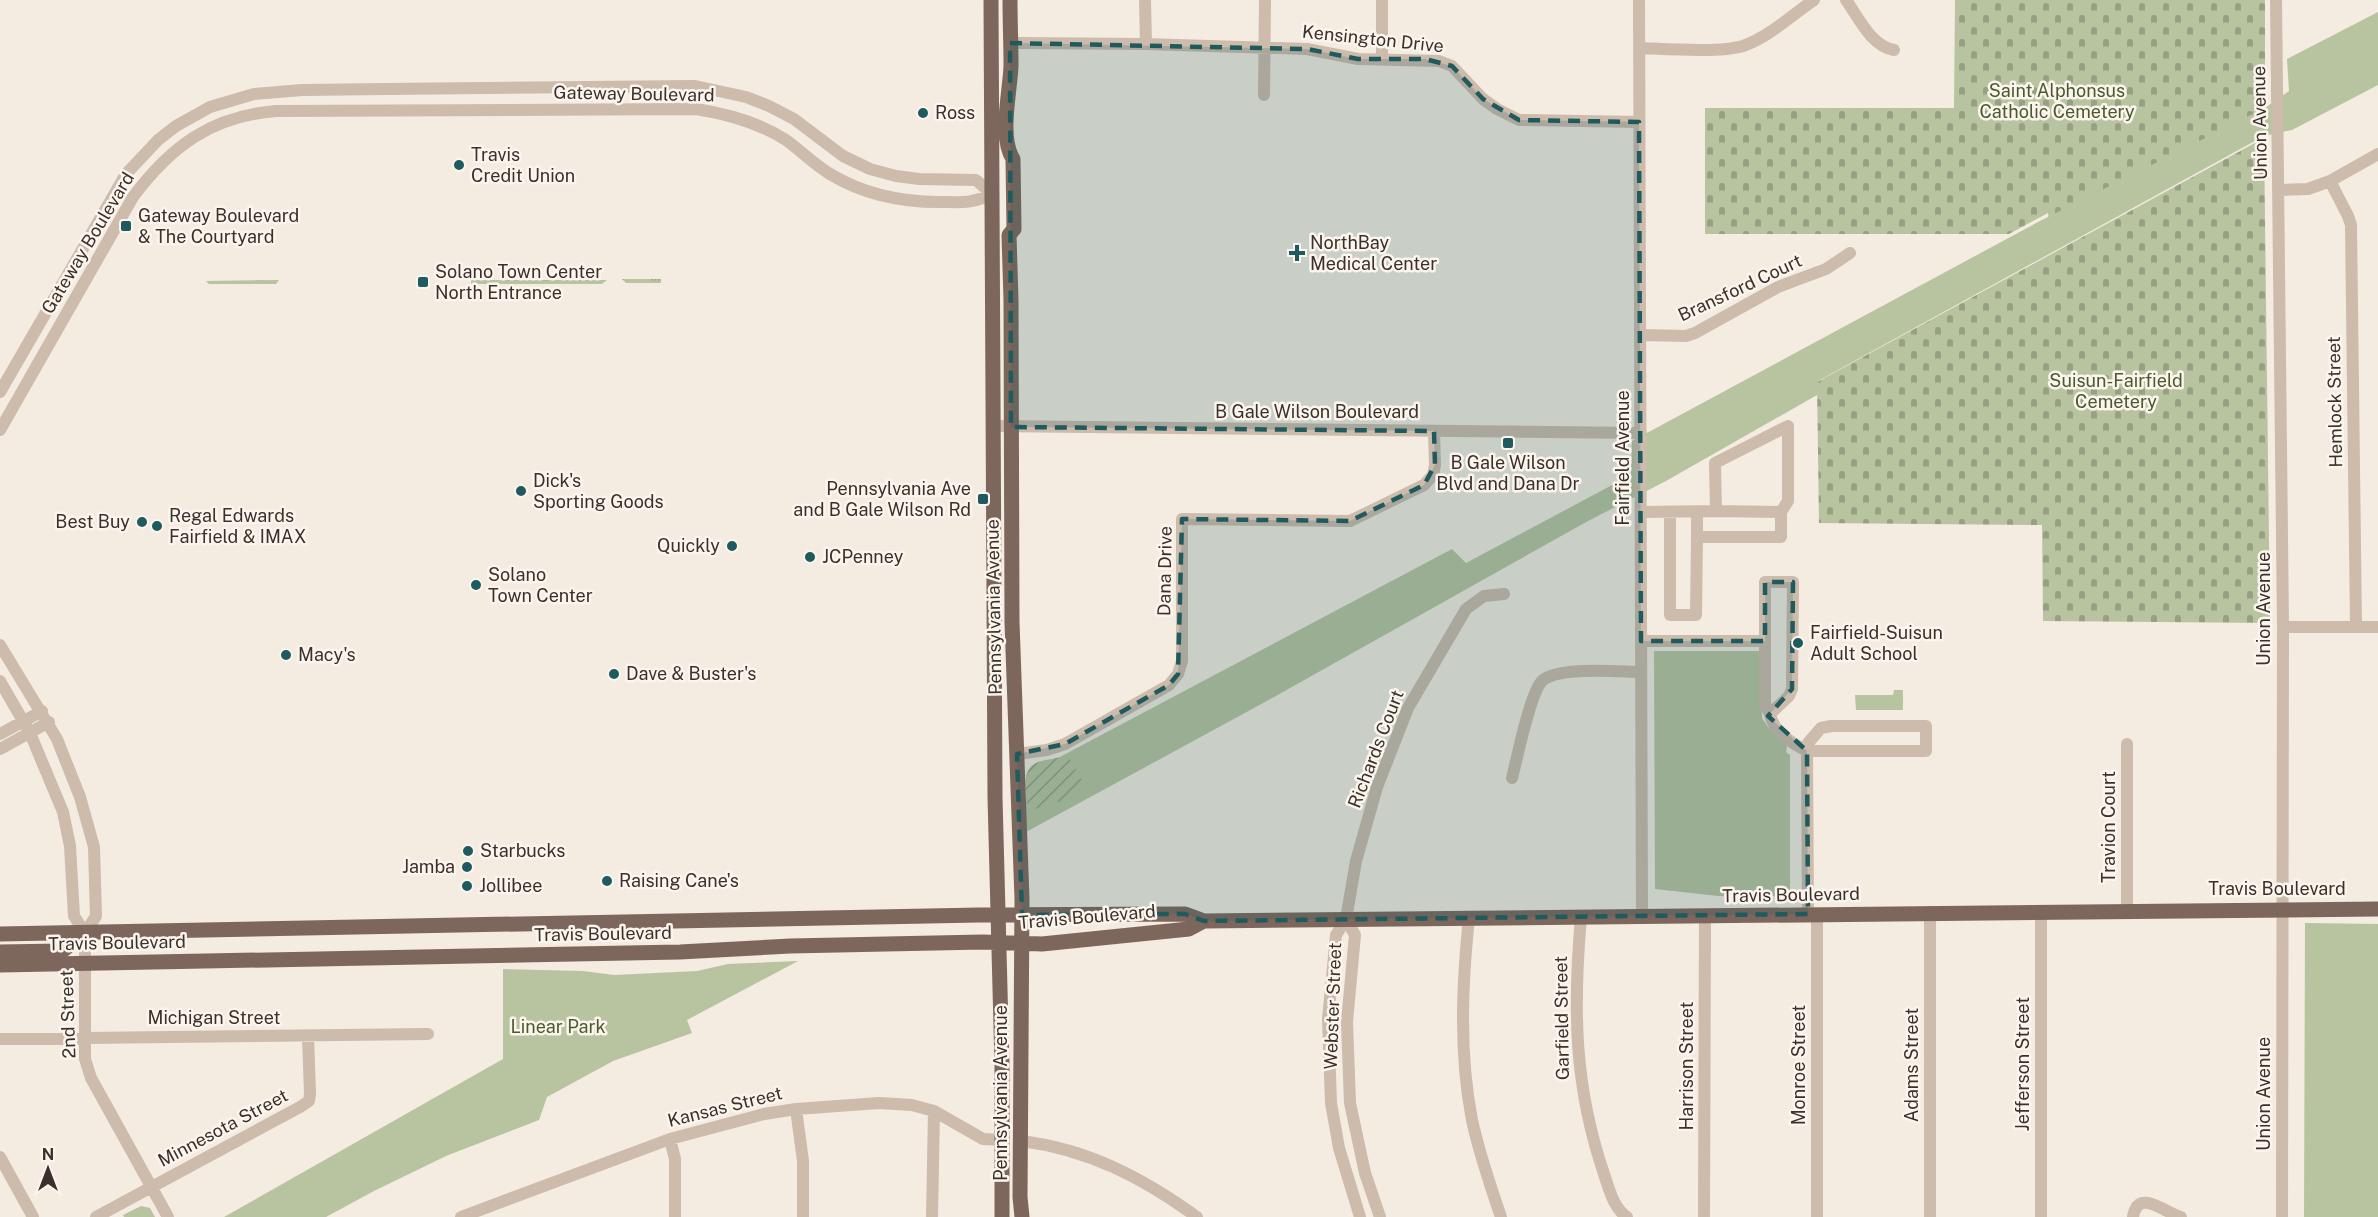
<svg xmlns="http://www.w3.org/2000/svg" width="2378" height="1217" viewBox="0 0 2378 1217" font-family="'Public Sans',sans-serif">
	<defs>
		<pattern id="grass-tufts" width="24" height="20" patternUnits="userSpaceOnUse" patternTransform="scale(1.5)"><rect width="24" height="20" fill="#b8c4a0"/><path d="M3 7l-1-3M5 7V3M7 7l1-3M15 17l-1-3M17 17v-4M19 17l1-3" fill="none" stroke="#97a083"/></pattern>
		<pattern id="cemetery-stones" width="16" height="16" patternUnits="userSpaceOnUse" patternTransform="scale(1.5)"><rect width="16" height="16" fill="#b8c4a0"/><path d="M2 7V4a2 2 0 0 1 4 0v3zM10 15v-3a2 2 0 0 1 4 0v3z" fill="#97a083"/></pattern>
		<pattern id="garden-furrows" width="10" height="10" patternUnits="userSpaceOnUse" patternTransform="scale(1.5)"><rect width="10" height="10" fill="#b8c4a0"/><path d="M-1 1l2-2M0 10L10 0M9 11l2-2" fill="none" stroke="#97a083"/></pattern>
	</defs>
	<rect width="100%" height="100%" fill="#f4ebe1"/>
	<path fill="url(#grass-tufts)" d="M622,279H661V283H626Z
		M279,280L276,284H209L206,281Z
		M471,280H607L602,284H471Z"/>
	<path fill="url(#cemetery-stones)" d="M1955,0H2265V108L2049,222L2048,213L2009,234H1705V108H1954Z
		M2264,138L2270,623L2043,621L2042,525L1819,523L1817,382Z"/>
	<path fill="#b8c4a0" d="M2378,12V85L2292,130L2264,136L1818,381L1817,395L1666,481L1588,521L1265,702L1026,832V775L1033,765L1056,759L1452,549L1466,563L1631,475L1632,441L2040,221L2265,108L2289,91L2287,59Z
		M1654,651H1761L1762,718L1768,727L1787,746L1786,752L1790,755V890H1783V896H1718L1655,889Z
		M1894,690H1903V710H1856L1855,695H1893Z
		M2305,923L2378,924V1217H2304Z
		M798,961L687,1020L692,1033L613,1061L547,1097L539,1120L446,1156L374,1191L326,1217H224L503,1059V969L583,971L614,975L697,971L728,964Z
		M141,1206L150,1208L155,1217H124L123,1215Z"/>
	<path fill="url(#garden-furrows)" d="M1067,755L1082,780L1064,800L1028,811C1027,798 1020,773 1034,764C1043,759 1057,759 1067,755Z"/>
	<g fill="none" stroke-linecap="round" stroke-linejoin="round">
		<path stroke="#cdbbac" stroke-width="12" d="M1145,0L1146,44
			M1639,0L1642,916
			M1846,0C1859,18 1871,46 1894,50
			M2276,0L2283,627L2282,1217
			M1010,43L1146,44L1307,49L1358,59L1439,61L1452,66L1483,99L1497,109L1519,120L1639,122
			M1640,48C1666,49 1720,53 1743,46C1769,37 1792,15 1814,0
			M1382,59V0
			M1264,95L1265,0
			M2330,181L2348,216L2351,225L2356,627
			M2279,190L2308,189L2330,181L2378,154
			M1641,335L1686,336L1695,333L1778,287L1826,269L1850,253
			M0,392L126,174L158,140L176,126L210,107L254,94L302,90L386,89L695,86L746,97L769,106L794,119L843,156L870,169L896,176L919,179L976,180L992,194C971,204 962,202 939,202C901,202 863,194 830,174C814,164 801,151 786,140C758,122 728,114 696,109L276,111C212,116 171,146 133,197L0,430
			M994,426L1641,433
			M1716,511L1781,512
			M1641,512L1716,511L1715,463L1788,426V501L1781,512V537H1697V512
			M1670,512V615H1696L1697,537
			M1765,582H1793L1792,689L1789,696L1770,714L1765,704Z
			M2283,627H2378
			M1641,641H1765
			M0,645L57,739L80,797L94,847L96,916L85,933
			M0,681L30,733L63,812L70,846L74,916L85,933
			M1770,714C1773,731 1793,744 1807,751L1808,914
			M1831,726H1926V751H1807L1808,743L1821,728Z
			M0,734L42,711
			M2127,744V910
			M0,749L49,722
			M1017,754L1047,750L1065,744L1169,685L1178,674L1182,661V519L1350,521L1424,485L1433,475L1435,465L1434,431
			M1512,778C1517,759 1530,693 1542,681C1558,666 1619,672 1641,672
			M1930,912V1217
			M1581,917C1573,1008 1574,1086 1604,1174C1609,1188 1613,1208 1627,1217
			M1469,918C1462,985 1459,1053 1472,1120C1479,1153 1490,1185 1501,1217
			M1346,919L1355,935L1347,1022L1350,1103L1365,1173L1380,1217
			M85,933V1059L91,1078L168,1217
			M0,1039L428,1034
			M796,1109L803,1161V1217
			M670,1139L675,1159V1217
			M1021,1141C1088,1149 1143,1178 1197,1217
			M0,1157L33,1217
			M96,1217L300,1107L309,1101L310,1094L308,1036
			M461,1217L670,1139L764,1114L796,1109L879,1103L912,1105L934,1111L983,1139L1003,1140
			M932,1217L934,1111
			M1360,1217L1339,1148L1331,1103L1328,1019L1336,935L1346,919L1356,861L1377,787L1408,708L1466,609L1484,596L1504,594
			M1704,1217L1705,915
			M1817,1217V914
			M2041,1217V911
			M2133,1217C2138,1187 2165,1213 2181,1217"/>
		<path stroke="#7d675c" stroke-width="15" d="M991,0L995,797L1002,1065V1217
			M1010,0C1010,22 1011,44 1011,66C1010,92 999,137 1013,159L1014,229L1009,235L1011,300L1012,622L1022,899L1020,1197L1022,1217
			M0,934L979,915L1185,914L1204,921L2378,909
			M0,952L62,951L85,933
			M0,965L680,952L790,946L983,942L1042,944L1189,929L1204,921"/>
	</g>
	<path fill="#1f5a5e" fill-opacity="0.2" stroke="#1f5a5e" stroke-width="4.5" stroke-dasharray="12 8" stroke-linejoin="round" d="M1010,43L1307,49L1358,59H1425L1452,66L1483,99L1519,120L1639,122L1641,641H1765V582H1793L1792,689L1768,716L1807,751L1808,914L1204,921L1185,914L1022,915L1017,754L1065,744L1169,685L1178,674L1182,519L1350,521L1424,485L1435,465L1434,431L1011,427Z"/>
	<g fill="#1f5a5e" stroke="#fbf5ee" stroke-width="2">
		<circle cx="923" cy="113" r="6"/>
		<circle cx="459" cy="165" r="6"/>
		<rect x="120" y="220" width="12" height="12" rx="3"/>
		<path d="M1294 244h6v6h6v6h-6v6h-6v-6h-6v-6h6z"/>
		<rect x="417" y="276" width="12" height="12" rx="3"/>
		<rect x="1502" y="437" width="12" height="12" rx="3"/>
		<circle cx="521" cy="491" r="6"/>
		<rect x="977" y="493" width="12" height="12" rx="3"/>
		<circle cx="142" cy="522" r="6"/>
		<circle cx="157" cy="526" r="6"/>
		<circle cx="732" cy="546" r="6"/>
		<circle cx="810" cy="557" r="6"/>
		<circle cx="476" cy="585" r="6"/>
		<circle cx="1798" cy="643" r="6"/>
		<circle cx="286" cy="655" r="6"/>
		<circle cx="614" cy="674" r="6"/>
		<circle cx="468" cy="851" r="6"/>
		<circle cx="467" cy="867" r="6"/>
		<circle cx="607" cy="881" r="6"/>
		<circle cx="467" cy="886" r="6"/>
	</g>
	<g text-anchor="middle" stroke-width="5" stroke-linejoin="round" paint-order="stroke">
		<g font-size="18" fill="#3b302b" stroke="#fbf5ee">
			<text transform="translate(1373 39) rotate(6)" y="6">Kensington Drive</text>
			<text transform="translate(634 94) rotate(1)" y="6">Gateway Boulevard</text>
			<text transform="translate(2260 123) rotate(-91)" y="6">Union Avenue</text>
			<text transform="translate(88 243) rotate(-59)" y="6">Gateway Boulevard</text>
			<text transform="translate(1740 288) rotate(-25)" y="6">Bransford Court</text>
			<text transform="translate(2335 402) rotate(-91)" y="6">Hemlock Street</text>
			<text x="1317" y="418">B Gale Wilson Boulevard</text>
			<text transform="translate(1623 458) rotate(-90)" y="6">Fairfield Avenue</text>
			<text transform="translate(1165 571) rotate(-89)" y="6">Dana Drive</text>
			<text transform="translate(994 607) rotate(-91)" y="6">Pennsylvania Avenue</text>
			<text transform="translate(2264 609) rotate(-90)" y="6">Union Avenue</text>
			<text transform="translate(1376 749) rotate(-69)" y="6">Richards Court</text>
			<text transform="translate(2109 827) rotate(-90)" y="6">Travion Court</text>
			<text x="2277" y="895">Travis Boulevard</text>
			<text transform="translate(1791 895) rotate(-1)" y="6">Travis Boulevard</text>
			<text transform="translate(1087 917) rotate(-5)" y="6">Travis Boulevard</text>
			<text transform="translate(603 934) rotate(-1)" y="6">Travis Boulevard</text>
			<text transform="translate(117 943) rotate(-1)" y="6">Travis Boulevard</text>
			<text transform="translate(1333 1006) rotate(-88)" y="6">Webster Street</text>
			<text transform="translate(68 1014) rotate(-92)" y="6">2nd Street</text>
			<text x="214" y="1024">Michigan Street</text>
			<text transform="translate(1562 1018) rotate(-91)" y="6">Garfield Street</text>
			<text transform="translate(2023 1064) rotate(-90)" y="6">Jefferson Street</text>
			<text transform="translate(1799 1065) rotate(-90)" y="6">Monroe Street</text>
			<text transform="translate(1912 1065) rotate(-90)" y="6">Adams Street</text>
			<text transform="translate(1687 1066) rotate(-90)" y="6">Harrison Street</text>
			<text transform="translate(1001 1093) rotate(-90)" y="6">Pennsylvania Avenue</text>
			<text transform="translate(2264 1094) rotate(-90)" y="6">Union Avenue</text>
			<text transform="translate(725 1107) rotate(-14)" y="6">Kansas Street</text>
			<text transform="translate(223 1128) rotate(-28)" y="6">Minnesota Street</text>
		</g>
		<g font-size="18" fill="#4a5a2e" stroke="#fbf5ee">
			<text x="2057" y="97">Saint Alphonsus<tspan x="2057" dy="21">Catholic Cemetery</tspan></text>
			<text x="2116" y="387">Suisun-Fairfield<tspan x="2116" dy="21">Cemetery</tspan></text>
			<text x="558" y="1033">Linear Park</text>
		</g>
		<g font-size="18" fill="#3b302b" stroke="#fbf5ee" text-anchor="start">
			<text x="935" y="119">Ross</text>
			<text x="471" y="161">Travis<tspan x="471" dy="21">Credit Union</tspan></text>
			<text x="138" y="222">Gateway Boulevard<tspan x="138" dy="21">&amp; The Courtyard</tspan></text>
			<text x="1310" y="249">NorthBay<tspan x="1310" dy="21">Medical Center</tspan></text>
			<text x="435" y="278">Solano Town Center<tspan x="435" dy="21">North Entrance</tspan></text>
			<text x="1508" y="469" text-anchor="middle">B Gale Wilson<tspan x="1508" dy="21">Blvd and Dana Dr</tspan></text>
			<text x="533" y="487">Dick's<tspan x="533" dy="21">Sporting Goods</tspan></text>
			<text x="971" y="495" text-anchor="end">Pennsylvania Ave<tspan x="971" dy="21">and B Gale Wilson Rd</tspan></text>
			<text x="169" y="522">Regal Edwards<tspan x="169" dy="21">Fairfield &amp; IMAX</tspan></text>
			<text x="130" y="528" text-anchor="end">Best Buy</text>
			<text x="720" y="552" text-anchor="end">Quickly</text>
			<text x="822" y="563">JCPenney</text>
			<text x="488" y="581">Solano<tspan x="488" dy="21">Town Center</tspan></text>
			<text x="1810" y="639">Fairfield-Suisun<tspan x="1810" dy="21">Adult School</tspan></text>
			<text x="298" y="661">Macy's</text>
			<text x="626" y="680">Dave &amp; Buster's</text>
			<text x="480" y="857">Starbucks</text>
			<text x="455" y="873" text-anchor="end">Jamba</text>
			<text x="619" y="887">Raising Cane's</text>
			<text x="479" y="892">Jollibee</text>
		</g>
	</g>
	<g transform="translate(48 1169)" stroke="#fbf5ee" stroke-width="4.5" paint-order="stroke">
	<path d="M0-4.5L10 22L0 15L-10 22Z" fill="#3b302b"/>
	<text y="-9" font-size="16" font-weight="bold" text-anchor="middle" fill="#3b302b">N</text>
	</g>
</svg>
